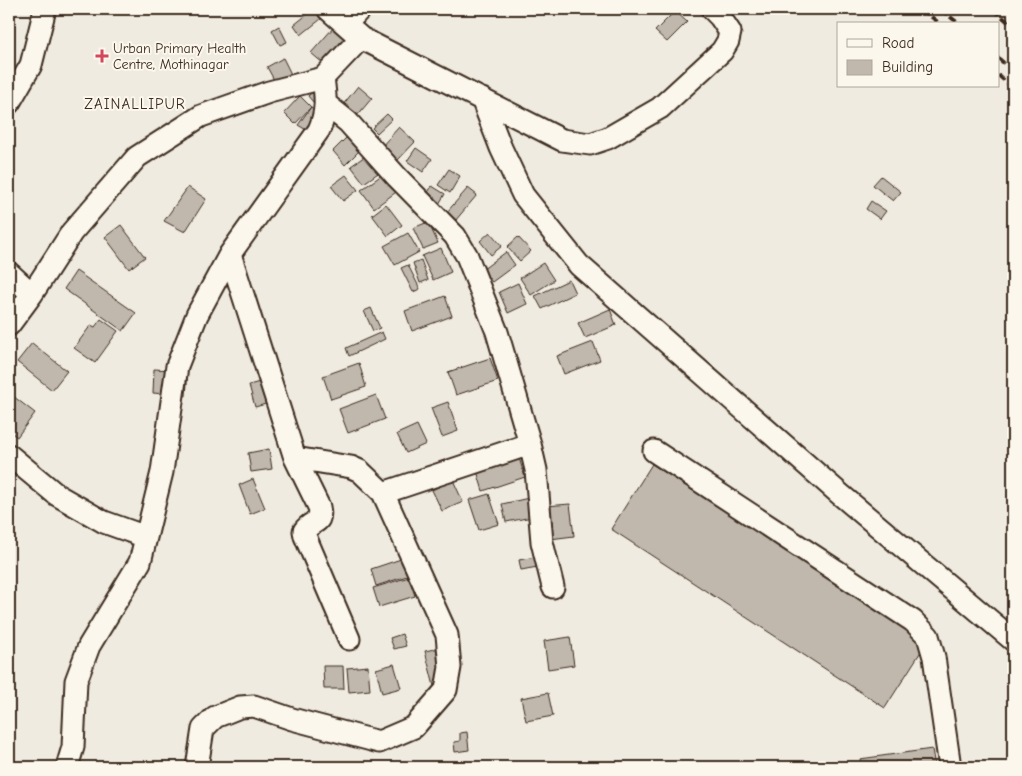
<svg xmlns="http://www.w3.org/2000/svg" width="1022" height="776" viewBox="0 0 1022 776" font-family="'Comic Neue',sans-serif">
	<rect width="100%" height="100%" fill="#f0ebe0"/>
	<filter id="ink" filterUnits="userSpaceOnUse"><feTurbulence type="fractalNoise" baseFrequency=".02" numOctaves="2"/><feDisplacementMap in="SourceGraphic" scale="10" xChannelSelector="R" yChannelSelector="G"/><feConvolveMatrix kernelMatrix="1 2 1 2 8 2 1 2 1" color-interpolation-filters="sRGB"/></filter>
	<g filter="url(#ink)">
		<path fill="#c0b8ad" stroke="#3b2a1e" d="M314,9L321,19L301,35L294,25Z
			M675,11L687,22L667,42L655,31Z
			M279,26L287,42L280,45L272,30Z
			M334,27L352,43L330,69L311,53Z
			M283,58L294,80L279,89L267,67Z
			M358,86L372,98L356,117L342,106Z
			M317,88L323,94L313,102L308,96Z
			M300,96L311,107L295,124L284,113Z
			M311,107L320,113L308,131L298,125Z
			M387,114L392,119L377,133L372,128Z
			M399,127L415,142L397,161L381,147Z
			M347,137L360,150L345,165L333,151Z
			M416,148L432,159L423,172L407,161Z
			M368,154L381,171L364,183L351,166Z
			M449,169L460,176L450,193L438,185Z
			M386,172L399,190L374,208L361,190Z
			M346,175L358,190L343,201L331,186Z
			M881,176L901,192L893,201L873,185Z
			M432,186L445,194L436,209L423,200Z
			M188,187L206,199L185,232L164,221Z
			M468,188L477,195L455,221L446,213Z
			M871,201L886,211L880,219L866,209Z
			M386,204L402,225L388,236L372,215Z
			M428,222L438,243L423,249L413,228Z
			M121,225L145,257L129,269L105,237Z
			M490,232L502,246L491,255L480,241Z
			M408,233L419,252L395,265L384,246Z
			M518,237L531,251L520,261L507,247Z
			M441,248L451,272L433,280L422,256Z
			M506,252L515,265L492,282L482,270Z
			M421,260L428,280L420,283L413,263Z
			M543,263L554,280L531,295L520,278Z
			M408,265L420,289L413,292L401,268Z
			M76,271L136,313L123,331L64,289Z
			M569,280L575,293L542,309L535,296Z
			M518,283L527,304L508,313L499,292Z
			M445,296L452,316L412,331L405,311Z
			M371,308L380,328L373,331L364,311Z
			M610,309L616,325L585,338L578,323Z
			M101,319L118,331L95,363L74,348L91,325L95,327Z
			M382,332L385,339L349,356L346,348Z
			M593,342L600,360L564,374L557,356Z
			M32,343L67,371L52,390L17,362Z
			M490,358L498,381L456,395L448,372Z
			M359,363L366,387L331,399L323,376Z
			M154,369L188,371L186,396L153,393Z
			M274,378L280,400L255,407L249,385Z
			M9,393L35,413L17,437L9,431Z
			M376,395L385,419L348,433L339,409Z
			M448,402L458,431L442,437L431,408Z
			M417,425L426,444L406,453L397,434Z
			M269,449L272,469L251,472L248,453Z
			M519,458L525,477L483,491L477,471Z
			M652,464L927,642L885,708L611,529Z
			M253,479L265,508L250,514L239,485Z
			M453,480L463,502L442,511L432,490Z
			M489,494L499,524L479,530L469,500Z
			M529,498L532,517L506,522L502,504Z
			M570,504L574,536L550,539L546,506Z
			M541,556L543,566L521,570L519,560Z
			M407,557L413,574L376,586L371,569Z
			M409,577L415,596L379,607L373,588Z
			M402,634L406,646L394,649L390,638Z
			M570,637L574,665L548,669L544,641Z
			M444,647L435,690L425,651Z
			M394,664L401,688L382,693L376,669Z
			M323,666H343L344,689H324Z
			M368,666L370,690L349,692L347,668Z
			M548,693L553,716L526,721L521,698Z
			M467,732L469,750L455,752L454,742L460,741V733Z
			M932,749L935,767H861L860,759Z"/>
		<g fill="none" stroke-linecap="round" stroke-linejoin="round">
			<g stroke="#3b2a1e" stroke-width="25">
				<path id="minor" d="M346,24L360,9
					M361,38L562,140L590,144L608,138L660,108L722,51L728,41L730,32L720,17L712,9
					M323,78C326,98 327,112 319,130L230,254L295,458L319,507C323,526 312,519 304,531L305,536L349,639
					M482,99L501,148L523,195L579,265L841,495L1013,640
					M9,103L31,65L45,9
					M327,105L348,122L397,177L455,236L467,256L497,332L530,444L536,470L542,542L553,587
					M9,273L32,294
					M9,325L32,294L72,232L137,157L201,116L269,92L323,78L361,38L328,9
					M654,451L913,621L928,636L934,657L950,767
					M9,455L57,495L104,522L146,537
					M383,493L530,444
					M67,767L73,747L76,681L89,646L140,562L162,472L177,366L197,315L230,254
					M197,767L203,729L215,717L240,707L254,706L292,719L379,742L414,727L446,690L450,667L447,635L383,493L360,471L351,467L295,458"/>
			</g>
			<use href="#minor" stroke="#fbf7ec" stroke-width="21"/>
			<path stroke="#3b2a1e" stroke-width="4" stroke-dasharray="8 4" stroke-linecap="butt" d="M922,9L940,24
				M941,9L959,24
				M993,9L1013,26
				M1012,9L1013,10
				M998,58L1013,71
				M998,75L1013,88"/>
		</g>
	</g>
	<path fill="#d1495b" stroke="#fbf7ec" stroke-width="2" d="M99.5 48.5h5v5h5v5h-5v5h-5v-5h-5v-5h5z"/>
	<g text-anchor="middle" stroke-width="4" stroke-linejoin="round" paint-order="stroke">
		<g font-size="14" fill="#3b2a1e" stroke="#fbf7ec" text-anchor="start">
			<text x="113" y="53">Urban Primary Health<tspan x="113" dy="16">Centre, Mothinagar</tspan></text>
		</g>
		<g font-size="15" letter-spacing="1" fill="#3b2a1e" stroke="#fbf7ec">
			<text x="135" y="109">ZAINALLIPUR</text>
		</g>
	</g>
	<rect width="1022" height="776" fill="none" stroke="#fbf7ec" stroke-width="30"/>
	<rect x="15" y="15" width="992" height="746" fill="none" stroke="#3b2a1e" stroke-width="2" filter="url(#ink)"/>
	<rect x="837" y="22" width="162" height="65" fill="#fbf7ec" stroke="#aea59a"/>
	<rect x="847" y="39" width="25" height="8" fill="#fbf7ec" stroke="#aea59a"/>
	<text x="882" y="48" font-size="15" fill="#3b2a1e">Road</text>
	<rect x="847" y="60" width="25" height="15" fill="#c0b8ad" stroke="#aea59a"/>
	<text x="882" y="72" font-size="15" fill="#3b2a1e">Building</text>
</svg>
